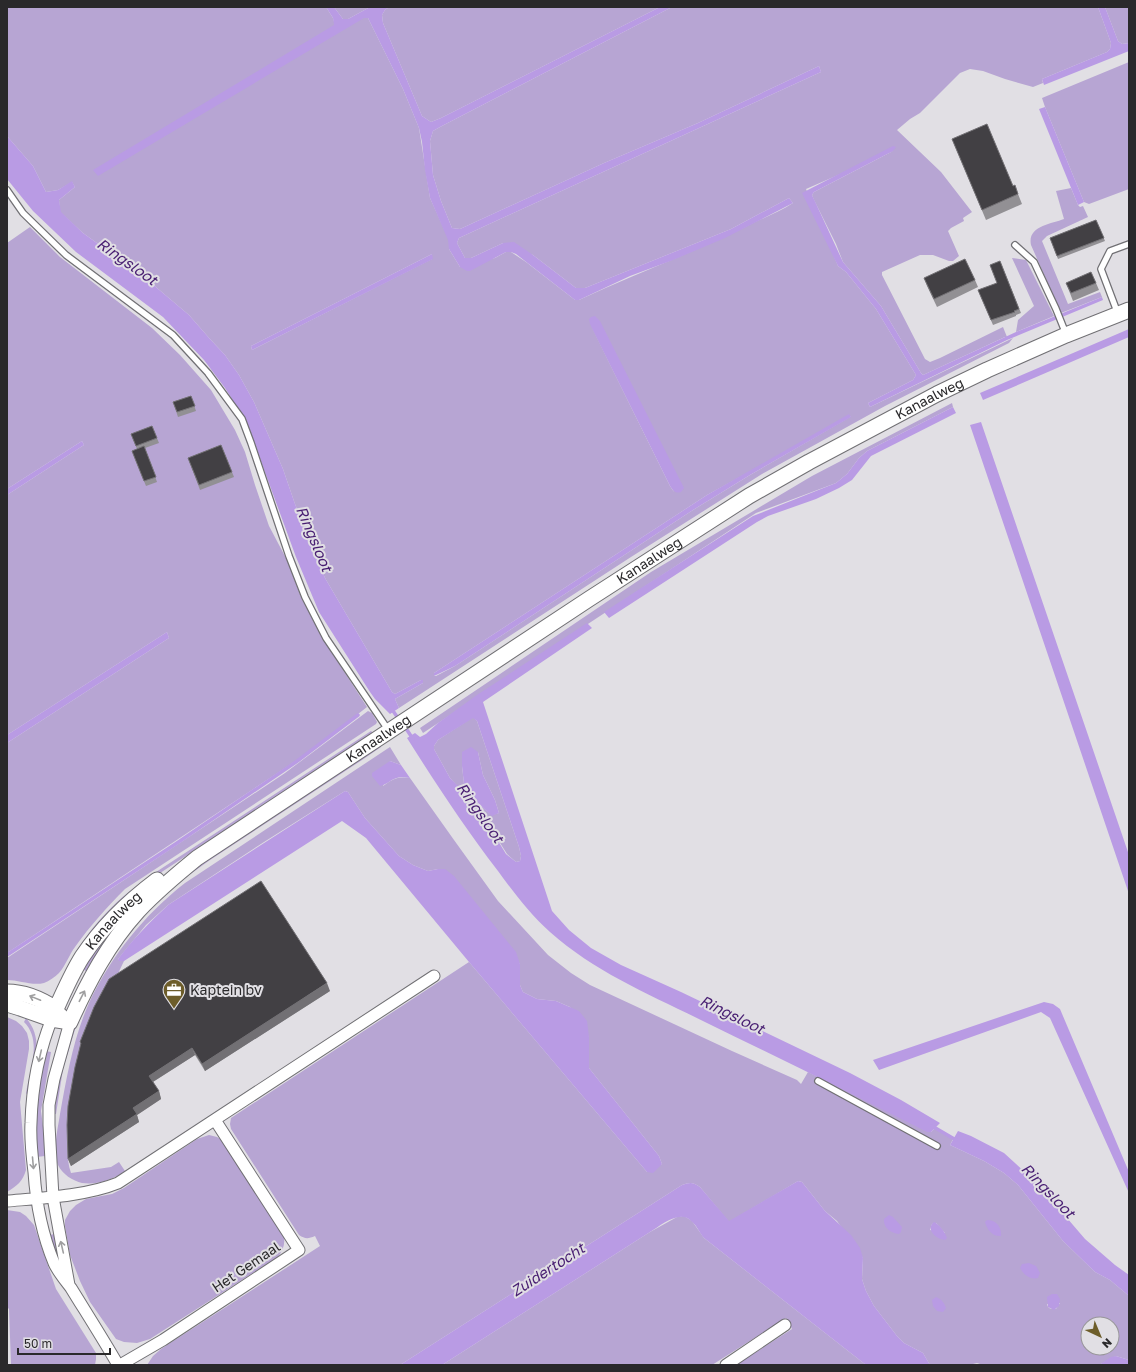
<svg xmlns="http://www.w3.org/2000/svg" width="1136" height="1372" viewBox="0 0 1136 1372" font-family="'Golos Text',sans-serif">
	<rect width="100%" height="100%" fill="#e1dfe4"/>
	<path fill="#b7a5d3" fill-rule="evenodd" d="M7,7H326L333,18L335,25L363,18H368L403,89L419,128L430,198L449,240V249L460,267L495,258L506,252H511L526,262L575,300H579C638,272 699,251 757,221C769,216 782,210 793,203L789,198L731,229L585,288H576L533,255L503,243L471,258H465L457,243L459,238L821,72L819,66L698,123L604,163L460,229L452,228L441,201L433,175L430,141L433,131L440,127L672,7H1098L1111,43L1110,49L1107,52L1042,79L1043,83L1033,87L1005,79L983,71L970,69L960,73L920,113L910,119L897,130L941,172L972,212L963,218L964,221L951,228L948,231L959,256L953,261H949L933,255H920L882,272V275L925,359L930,362L940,358L1003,327L1007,337H1005L923,375L921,373L881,306L843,262L836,244L814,200L812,195L814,192L893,151L806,189L838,266L846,272L876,309L916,375L913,380L868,403L870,407L1013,338L1009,343L885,406L762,474L631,557L399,708L395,699L423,683V680H421L395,694L392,692L325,578L295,504L283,469L254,402L239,375L225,355L210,339L189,315L144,277L83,233L60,212L59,200L75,187L72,182L58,190L46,192L33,166L7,136ZM432,254V259L252,350L251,346ZM590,324L674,492L670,486ZM851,416L850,417L750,475L693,510L455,666L436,676H434V673L707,495Z
		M334,7H370L348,19H343Z
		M389,7H660L441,118L431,122L422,116L383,23L382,15L385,10Z
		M1105,7H1129V43L1122,44L1118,41Z
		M1129,62V189L1089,204L1084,202L1045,107L1042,98Z
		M1071,188L1078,205L1080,207L1083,206L1088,217L1047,236L1042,241L1068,304L1100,292L1102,297L1061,313L1031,245C1027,226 1051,224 1064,219L1056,191Z
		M30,227L60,257L152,328L180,355L211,390L235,430L245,452L255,485L269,526L287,560L301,597L323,639L367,707L312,750L7,953V743L169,638L167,632L7,735V495L84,445L82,441L7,489V243Z
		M1012,258L1026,260L1054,316L1016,332L1018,320L1034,306Z
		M952,403L953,407L867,451L859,458L847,474L836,483L756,513L423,733L420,728L651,572L812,476Z
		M368,711L372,713L377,722L376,724L125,889C107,907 90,926 75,947C69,955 66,965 59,973C55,977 49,981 44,983C32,986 19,980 7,980V958L285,773Z
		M473,717L477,721L519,847L521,856L520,861L516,862L507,854L475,803L476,802L492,815L499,813L495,800L483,775L478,752L462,766L464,784L459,788L450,778L434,749V746L438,740Z
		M371,731L373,733L151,879L74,965L70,962C92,924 116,899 153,874Z
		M380,745L381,747L362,760L210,860L182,880L164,895L142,916L148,908L198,865Z
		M390,747L401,765L390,761L383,786C392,779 398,776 410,778L454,840L498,901L548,955L571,973L590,985L732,1051L797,1080L801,1084L808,1072L931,1132L936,1127L953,1139L950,1145L984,1161L1004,1173L1018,1185L1063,1241L1095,1272L1110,1280L1129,1296V1360L1116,1356L1099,1365H983L977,1363L969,1365H930L923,1353L904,1343L897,1336L874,1306L866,1291L862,1279L863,1258L837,1221L825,1211L802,1182L798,1181L729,1222L700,1187C693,1182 690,1182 682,1185L400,1365H147L153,1356L161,1349L320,1246L315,1236C308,1239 305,1239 299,1235L231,1129L230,1124L231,1118L469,962L647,1172L662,1164L659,1156L589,1068V1037L570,1007L556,1001L537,999L523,992L520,985V964L438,869L428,871L413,865L399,856L365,818L348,792L345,791L264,842L168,905L146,925L118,959L121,961H124L114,982L68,1129C68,1144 66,1159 71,1173L111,1167L119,1162L125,1171C112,1180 98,1185 82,1183C73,1181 62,1174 58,1165C52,1152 58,1128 60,1114C67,1076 73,1039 89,1003C111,956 144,915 185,883ZM936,1223L945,1233L930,1230L932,1224ZM1060,1303L1056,1309C1051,1309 1048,1309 1047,1304ZM1088,1324H1112V1348H1088Z
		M132,905L88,972L82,969V966Z
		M80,1013L63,1069L56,1114H54L59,1077L70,1034Z
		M7,1017L16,1021L22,1026L27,1033L29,1041V1049L20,1102L26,1170C23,1181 17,1186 7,1192Z
		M26,1018C45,1039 34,1068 29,1092L26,1094C29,1071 43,1041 24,1022Z
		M45,1051L51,1052L41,1111L46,1149L45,1156L36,1157V1097Z
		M209,1135L217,1137L222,1140L284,1237C285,1245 283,1250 278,1257L150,1339L137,1343L124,1342L116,1339L90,1302L80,1281L70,1255L65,1226V1220L70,1211L76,1205L86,1199L112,1194L124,1188L197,1139Z
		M7,1210L20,1212L26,1216L34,1225L56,1289L96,1353V1359L95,1365H11L9,1309L7,1307Z
		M684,1216L692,1221L704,1238L866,1365H736L792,1329L786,1318L712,1365H442L650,1232L677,1217Z
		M55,1234L60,1264L49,1235Z"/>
	<path fill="#b99be4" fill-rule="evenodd" d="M326,7H334L343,19H348L370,7H389L385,10L382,15L383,23L422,116L431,122L441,118L660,7H672L440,127L433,131L430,141L433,175L441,201L452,228L460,229L604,163L698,123L819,66L821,72L459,238L457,243L465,258H471L503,243L514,242L533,255L576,288H585L731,229L789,198L793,203L725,238L673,260L630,276L579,300H575L516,254L511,252H506L470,271H467L460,267L449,249L448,240L430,198L425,170L422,142L419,128L403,89L368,18H364L98,176L93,170L334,25L333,18Z
		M1098,7H1105L1118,41L1122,44L1129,43V51L1044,85L1042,79L1107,52L1110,49L1111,43Z
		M1045,107L1084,202L1078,205L1039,109Z
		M7,136L33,166L46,192L58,190L72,181L75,187L59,200L61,212L83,233L144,277L189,315L210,339L225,355L239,375L254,402L283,469L295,504L325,578L392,692L395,694L421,680H423V683L395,699L399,708L390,714L375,699L370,692L319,612L296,557L247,423L225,388L204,360L163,317L76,252L33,211L7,179Z
		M893,146L896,147L893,151L814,192L812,195L843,262L881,306L921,373L923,375L1016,332L1102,297L1103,300L1007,340L870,407L868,403L913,380L916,375L876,309L846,272L838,266L802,193Z
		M432,254L433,259L252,350L251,346Z
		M595,316L600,321L604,329L684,488L681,492C675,494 673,490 670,486L590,324L589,319L591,317Z
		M1129,329V337L983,400L980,393Z
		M953,407L956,413L871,456L852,480L839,488L816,499L768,516L757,522L609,618L604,612L753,516L836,483L847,474L859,458L867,451Z
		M849,414L851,417L750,475L693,510L455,666L434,676V673L707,495Z
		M981,422L1129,855V894L970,425Z
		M82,441L84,445L7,495V489Z
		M587,623L592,628L483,702L552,911L569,930L591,948L621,965L681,992L850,1073L901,1100L940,1123L931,1132H927C854,1095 781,1059 707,1023C653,996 596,973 550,932C530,914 514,893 498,871C465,828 436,784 407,738L415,733L420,737L426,734L438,723L477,695ZM473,718L477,721L519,847L521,856L520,861L516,862L506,854L475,803L477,802L492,816L499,813L495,800L483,775L478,752L471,747L462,752V766L464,784L459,787L450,778L434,749V746L438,740Z
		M167,632L169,638L7,743V735Z
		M390,761L401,765L410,778C391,775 394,782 380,786L372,776V773Z
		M345,791L348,792L365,818L399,856L413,865L428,871L438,869H445L454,876L516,952L520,964V985L523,992L537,999L556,1001L579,1011L587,1021L589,1037V1068L659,1156L662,1164L653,1173L647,1172L469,962L366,838L342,821L124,961H119L118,959C133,939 150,922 168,905Z
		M1044,1002L1053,1004L1060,1009L1129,1172V1193L1050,1018L1041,1012L879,1070L873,1060Z
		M958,1131L971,1136L1004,1153L1037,1183L1085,1239L1115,1265L1129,1275V1296L1110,1280L1095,1272L1063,1241L1018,1185L1004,1173L984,1161L950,1145Z
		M798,1181L802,1182L825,1211L851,1235L860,1248L863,1258L862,1279L866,1291L874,1306L897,1336L904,1343L923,1353L930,1365H866L704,1238C699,1232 696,1224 690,1220C679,1210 660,1226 650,1232L442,1365H400L682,1185C690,1182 693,1182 700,1187L729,1221Z
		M889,1215L893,1217L902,1227L901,1232L899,1234C890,1233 883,1227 884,1219Z
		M987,1220C996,1220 1002,1227 1001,1236C993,1237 987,1230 985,1222Z
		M934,1222C940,1225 945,1232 947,1238L945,1240C936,1239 925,1229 934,1222Z
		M1029,1263L1036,1266L1040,1273L1038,1278C1030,1280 1024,1275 1020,1268L1022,1264Z
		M1052,1294H1057L1060,1299L1059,1306L1054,1310L1048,1307L1047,1297Z
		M936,1297C941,1299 944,1302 946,1308L943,1312L937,1311L933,1306L932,1300Z
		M1116,1356L1129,1360V1365H1099L1111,1357Z"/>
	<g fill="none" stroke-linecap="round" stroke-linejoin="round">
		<path stroke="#b99be4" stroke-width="3.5" d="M391,708L400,721
			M405,727L413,739
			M7,955L177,843L296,762L358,715
			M932,1126L956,1140"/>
		<g stroke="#717074" stroke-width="8">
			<path id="lane" d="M7,190L23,213L66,255L173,335L208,373L242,419L251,443L289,556L305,597L326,638L389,731
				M1015,245L1034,262L1056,309L1066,334
				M1118,314L1101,269L1110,251L1129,244
				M818,1081L937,1146"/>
		</g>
		<g stroke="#717074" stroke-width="13">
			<path id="street" d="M7,1201C42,1198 86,1196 118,1183L434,976
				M69,1285L53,1197L49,1125V1105L54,1079L70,1022L56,1009C40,1045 32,1084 31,1123C30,1139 32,1156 34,1172C36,1202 42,1234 54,1263C58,1272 65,1280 71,1288C87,1314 103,1339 118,1365
				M120,1365L163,1340L299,1250L215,1120
				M726,1365L785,1325"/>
		</g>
		<g stroke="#717074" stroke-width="17">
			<g id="secondary">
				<path id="s1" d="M7,992C25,992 41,999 56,1009C64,991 72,973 82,957C102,927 129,901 157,880"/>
				<path id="s2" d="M7,1004L20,1008L51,1019L70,1022C88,982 108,944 138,911C156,892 176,875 197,858L589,599L749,496L809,462L937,394L987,370L1066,335L1129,310"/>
			</g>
		</g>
		<use href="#lane" stroke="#fff" stroke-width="5.5"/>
		<use href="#street" stroke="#fff" stroke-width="11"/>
		<use href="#secondary" stroke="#fff" stroke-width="15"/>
	</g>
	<path fill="#929094" d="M952,139L1013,186L1018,194L1022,204L986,220Z
		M1096,220L1105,241L1058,259L1050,238Z
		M1000,261L1021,313L1016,315V316L993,325L978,290L997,283Z
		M924,278L975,280L978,287L937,307L927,286Z
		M1066,283H1096L1099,290L1073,301Z
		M191,396L196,411L178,417L173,402Z
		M152,426L159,443L145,448L157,482L146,486L132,451L137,449L131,434Z
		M221,445L234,477L200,490L188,458Z
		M330,991L205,1071L195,1055L153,1082L159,1091L161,1099L137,1115L139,1122L71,1166L68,1159L81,1044L80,1042Z"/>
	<path fill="#727074" d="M327,983L330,991L205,1071L202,1064Z
		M192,1048L195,1055L151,1083L149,1076Z
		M159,1091L161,1099L137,1115L139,1122L71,1166L68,1159L133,1108Z"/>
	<path fill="#424044" stroke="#727074" d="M987,124L1013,186L1015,185L1018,194L982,210L952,139Z
		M1096,220L1104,238L1057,256L1050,238Z
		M965,259L975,280L934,299L924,278Z
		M1000,261L1019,309L1014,311L1015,312L991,320L978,290L997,283L990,265Z
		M1091,272L1096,283L1071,293L1066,283Z
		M191,396L195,406L177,412L173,402Z
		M152,426L157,438L136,446L131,434Z
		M221,445L232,472L199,485L188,458Z
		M144,446L156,477L144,481L132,451Z
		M261,881L327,983L202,1064L192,1048L149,1076L159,1091L133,1108L137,1114L68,1159L67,1125L68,1106L75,1067L81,1043L80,1042L94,1007L109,979Z"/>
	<defs><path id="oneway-shaft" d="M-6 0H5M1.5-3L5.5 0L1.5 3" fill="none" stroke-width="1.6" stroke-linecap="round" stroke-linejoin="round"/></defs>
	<g stroke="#9f9fa0">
		<use href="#oneway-shaft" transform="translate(82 996) rotate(-63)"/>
		<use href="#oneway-shaft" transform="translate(35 998) rotate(-158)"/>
		<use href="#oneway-shaft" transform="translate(40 1056) rotate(103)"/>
		<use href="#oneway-shaft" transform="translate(33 1163) rotate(85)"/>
		<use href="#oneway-shaft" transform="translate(62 1247) rotate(-103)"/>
	</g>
	<defs>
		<g id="office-pin" transform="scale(1.15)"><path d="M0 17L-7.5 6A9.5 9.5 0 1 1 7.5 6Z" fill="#6d5d2a" stroke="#e1dfe4"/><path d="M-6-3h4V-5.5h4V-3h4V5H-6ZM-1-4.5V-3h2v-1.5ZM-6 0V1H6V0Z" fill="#fff"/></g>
	</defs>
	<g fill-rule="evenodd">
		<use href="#office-pin" x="174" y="990"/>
	</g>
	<g text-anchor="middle" stroke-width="4" stroke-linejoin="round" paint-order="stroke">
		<g font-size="14" fill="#2a292b" stroke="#e1dfe4">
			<text dy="5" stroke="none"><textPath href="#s2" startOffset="1141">Kanaalweg</textPath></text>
			<text dy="5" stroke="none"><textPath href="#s2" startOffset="817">Kanaalweg</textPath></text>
			<text dy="5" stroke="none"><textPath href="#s2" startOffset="493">Kanaalweg</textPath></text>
			<text dy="5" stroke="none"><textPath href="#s1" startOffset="159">Kanaalweg</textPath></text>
			<text transform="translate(246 1267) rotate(-34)" y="5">Het Gemaal</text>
		</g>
		<g font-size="14" fill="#2a292b" stroke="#e1dfe4" text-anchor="start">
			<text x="190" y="995">Kaptein bv</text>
		</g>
		<g font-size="15" font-style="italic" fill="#481e72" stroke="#e1dfe4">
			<text transform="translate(127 262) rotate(35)" y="5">Ringsloot</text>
			<text transform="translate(314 539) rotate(67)" y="5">Ringsloot</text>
			<text transform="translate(480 813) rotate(55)" y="5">Ringsloot</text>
			<text transform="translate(732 1015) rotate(26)" y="5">Ringsloot</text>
			<text transform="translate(1048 1191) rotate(46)" y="5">Ringsloot</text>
			<text transform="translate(548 1270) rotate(-33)" y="5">Zuidertocht</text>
		</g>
	</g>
	<rect width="1136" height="1372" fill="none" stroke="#2a292b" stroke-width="16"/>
	<g transform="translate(1100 1336) rotate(136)"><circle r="19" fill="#e1dfe4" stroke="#98969a"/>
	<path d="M0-3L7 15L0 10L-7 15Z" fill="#6d5d2a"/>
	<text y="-6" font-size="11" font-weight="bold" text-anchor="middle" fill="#2a292b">N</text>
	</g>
	<path d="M18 1348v6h92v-6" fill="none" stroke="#2a292b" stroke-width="2"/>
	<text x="24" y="1348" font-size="12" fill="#2a292b" stroke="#e1dfe4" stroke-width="3" paint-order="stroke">50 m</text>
</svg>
